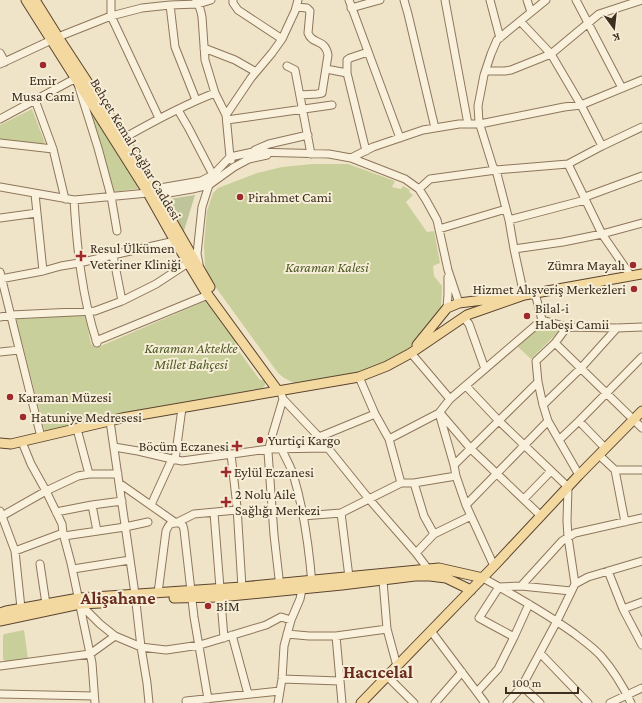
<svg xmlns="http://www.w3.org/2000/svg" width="642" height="703" viewBox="0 0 642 703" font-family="'Crimson Pro',serif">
	<rect width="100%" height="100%" fill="#f0e4c8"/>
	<path fill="#c9cf9b" d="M32,109L45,143L42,145L0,139V125Z
		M95,116L142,188L114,192L91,117Z
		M312,164H348L395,181L392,187L401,189L403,186L410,190L409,192L413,195L406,202L427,232L434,231L440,263L433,266L434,276L442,286L441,311L421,337L402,354L363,373L298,385L284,378L278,373L209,278L205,266L204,245L207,211L213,193L218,188L257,173L282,167Z
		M208,300L236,341L235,346L260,380H265V385L262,389L45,432L16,319L85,315L91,344L96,348Z
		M539,326L559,331L531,359L518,347Z
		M24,630L28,659L6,662L3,659V636L4,634Z"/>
	<path fill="#bfc49a" d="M195,195L183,234L163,200Z"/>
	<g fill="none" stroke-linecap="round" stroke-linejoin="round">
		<g stroke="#8d765c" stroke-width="9">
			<path id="minor" d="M111,0V16L159,118
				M233,0V3L238,10L282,39
				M349,0L400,138
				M404,0L408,14L435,128
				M445,0L468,124
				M490,0L500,38
				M527,0L531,12
				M576,0L622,88
				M196,1C200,6 201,11 202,17L205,60L215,93L226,115
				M170,5L175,47L196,100
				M296,7L307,8L310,11L308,33C312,45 325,38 328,55L322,93L317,94L300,95
				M351,8L380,0
				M204,48L235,60L256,72
				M0,53L5,62
				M0,64L58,37L111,16L142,8L170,5L198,4L211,0
				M287,66L295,70L311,154
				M326,69L347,73L366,151
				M486,71H505L511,70L551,54L520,21
				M347,73V60L350,58L368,52
				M35,100L53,149L65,199
				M178,110L188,127L213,175
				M0,119L76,78L98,148L111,196L117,231
				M227,120L332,105
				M124,138C154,121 183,105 215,93
				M0,143L53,149
				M602,146L581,105L551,54L599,14L642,0
				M255,150L269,144L308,135
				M351,158L373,147L423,130L459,124H480L564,107L581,105L642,80
				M231,160L230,157L226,115L251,78L272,53L282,39L295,11L298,0
				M568,164L602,234L631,276
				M0,187L74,200L148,193L157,195L192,189L209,185L234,167L249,159L267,155
				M419,189L430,179L496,170L568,164L602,146L642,127
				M150,192L154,189L201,181L213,175L230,157L253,152L329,154L351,158L405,179L419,189L426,200L437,220L448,270L459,303
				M35,194L43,271
				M585,197L642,176
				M74,200C77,249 82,297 97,343
				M0,218L37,213
				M509,220L585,200
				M439,229L506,209
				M514,249L563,242L602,234L642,223
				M113,255L122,301
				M199,264L197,254L202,207L209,185
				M0,272L41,437
				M0,279L43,271L61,266L79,263L113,255L175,241
				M524,295L514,249L509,220L496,170L493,167L479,122L478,106L484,75L491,54L497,40L546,0
				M447,308L448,294V277
				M0,317L11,315L95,311L122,301L156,284L188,263
				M464,318L469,324L485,369
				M542,320L567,327L617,328L642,327
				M567,327L555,343L536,361L538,382L543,405L548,421L579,475
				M96,341L208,295
				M555,343L642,428
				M0,352L19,350
				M411,353L450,399
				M359,377L375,414L389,439L401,483
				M466,386L499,421L568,487L567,521L568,537L575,584
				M283,399L319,437L369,499L416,553L428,569L429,573
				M543,405L581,368L617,328
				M439,413L454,465L456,476L466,505L494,566
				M441,414L471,449L541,516
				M110,421L135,594L141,647L147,683L149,703
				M579,421L642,357
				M77,429L89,474
				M319,437L375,414
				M389,439L439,413L450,399L542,320L535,293
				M559,440L579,421L605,448
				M22,442L31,464L46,491L62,524L63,533L71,563L92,663L95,703
				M114,447L138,451L172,459L182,461L269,449L327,448
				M281,448C285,457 290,465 293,474C304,510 309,547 312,584
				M231,454L237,507L242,587
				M599,455L615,470H642
				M175,460L182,408
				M454,465L538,382
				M615,470L625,522
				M119,483L176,523L194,514L237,510
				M414,483L424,516L434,534
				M524,499L551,471
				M92,505L97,531
				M151,505L172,459
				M466,505L548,421
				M0,511L15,551L21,608
				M56,512L92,505L122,501
				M214,513L224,638
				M341,513L401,483H414L456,476
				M2,516L46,491L78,476L89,474H118
				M303,516L341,513L349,577
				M64,536L125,527L148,522
				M15,551L63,533
				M416,553L434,534L471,516
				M40,564L46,604
				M73,569L130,560
				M608,571L623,609L642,645
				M483,578C514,595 546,613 575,634C584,641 594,648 601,656C613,670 623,686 631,703
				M383,581L387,629L397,666
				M521,586L562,541L575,533L642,518
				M280,587L274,535L268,452L272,436L283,399L282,396
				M158,593L166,531C170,522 171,523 180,523L183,526L184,530L194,617L208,699
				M80,604L100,624L115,636L141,647L166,650L200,645L266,625L281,617L291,620
				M623,609L642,602
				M431,631L485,703
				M287,634L309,636H336L387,629
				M232,635L248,694
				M336,636L342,703
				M514,637L479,618L499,587L521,586L571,591
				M540,653L588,703
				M0,666L90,654L115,636
				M387,676L414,703
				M282,679L340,681
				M522,686L540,703
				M477,692L498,669L514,637L529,604
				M0,694L94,696
				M186,701L280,691
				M278,703L282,679L284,646L291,620L300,599L302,589V585
				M435,703L462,672
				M507,703L521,688L557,621L575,584L588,577L642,561
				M610,703L627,695L642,688"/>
		</g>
		<g stroke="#5b4430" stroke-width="11">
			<path id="major" d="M26,0L148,193L175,241L205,291L278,391
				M35,0L58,37L124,138L210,287
				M519,296L642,274
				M417,345L447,308L459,303L507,297
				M0,443L11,444L122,418L359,377L387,366L411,353L467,315L524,295
				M174,598L220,597L342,585L415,576H430L446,578L471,590
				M0,613L6,611L79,598L242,587L439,568L483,578
				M0,621L80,604L101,603
				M361,703L494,566L579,475L642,411"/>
		</g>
		<use href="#minor" stroke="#faf1dc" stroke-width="7"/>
		<use href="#major" stroke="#f3d9a0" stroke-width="9"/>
	</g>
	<g fill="#9e2a2b" stroke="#f7eed8" stroke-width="1.5">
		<circle cx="43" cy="65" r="4"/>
		<circle cx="240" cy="197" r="4"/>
		<path d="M79 250h4v4h4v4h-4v4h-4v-4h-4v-4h4z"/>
		<circle cx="633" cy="265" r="4"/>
		<circle cx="634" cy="289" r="4"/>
		<circle cx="527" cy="316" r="4"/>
		<circle cx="10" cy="397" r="4"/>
		<circle cx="23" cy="417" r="4"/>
		<circle cx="260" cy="440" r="4"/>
		<path d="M235 440h4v4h4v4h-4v4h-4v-4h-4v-4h4z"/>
		<path d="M224 466h4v4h4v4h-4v4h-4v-4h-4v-4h4z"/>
		<path d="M224 496h4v4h4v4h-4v4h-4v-4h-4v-4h4z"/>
		<circle cx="208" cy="606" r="4"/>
	</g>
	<g text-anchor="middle" stroke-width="4" stroke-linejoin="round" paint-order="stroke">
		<g font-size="14" fill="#3d2e20" stroke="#f7eed8" text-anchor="start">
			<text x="43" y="85" text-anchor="middle">Emir<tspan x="43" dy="16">Musa Cami</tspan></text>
			<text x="248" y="202">Pirahmet Cami</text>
			<text x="90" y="253">Resul Ülkümen<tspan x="90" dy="16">Veteriner Kliniği</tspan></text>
			<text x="625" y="270" text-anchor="end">Zümra Mayalı</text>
			<text x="626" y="294" text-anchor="end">Hizmet Alışveriş Merkezleri</text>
			<text x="535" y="313">Bilal-i<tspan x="535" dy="16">Habeşi Camii</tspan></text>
			<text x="18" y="402">Karaman Müzesi</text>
			<text x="31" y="422">Hatuniye Medresesi</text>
			<text x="268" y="445">Yurtiçi Kargo</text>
			<text x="229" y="451" text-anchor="end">Böcüm Eczanesi</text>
			<text x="234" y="477">Eylül Eczanesi</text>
			<text x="235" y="499">2 Nolu Aile<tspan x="235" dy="16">Sağlığı Merkezi</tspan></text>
			<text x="216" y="611">BİM</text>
		</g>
		<g font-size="14" fill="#3d2e20" stroke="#f7eed8">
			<text transform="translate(136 149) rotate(59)" y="5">Behçet Kemal Çağlar Caddesi</text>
		</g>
		<g font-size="14" font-style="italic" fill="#4d5a26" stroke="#f7eed8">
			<text x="327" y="272">Karaman Kalesi</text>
			<text x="191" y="353">Karaman Aktekke<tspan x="191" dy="16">Millet Bahçesi</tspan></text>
		</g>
		<g font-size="18" font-weight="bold" fill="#6b2e1e" stroke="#f7eed8">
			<text x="118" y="604">Alişahane</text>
			<text x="378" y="678">Hacıcelal</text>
		</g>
	</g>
	<g transform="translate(614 28) rotate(165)" stroke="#f7eed8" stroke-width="3" paint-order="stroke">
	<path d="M0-3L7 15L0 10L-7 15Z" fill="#3d2e20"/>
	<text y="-6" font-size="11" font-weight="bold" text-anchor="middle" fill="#3d2e20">K</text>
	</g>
	<path d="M506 687v6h72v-6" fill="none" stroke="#3d2e20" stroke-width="2"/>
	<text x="512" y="687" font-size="12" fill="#3d2e20" stroke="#f7eed8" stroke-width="3" paint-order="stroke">100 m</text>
</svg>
